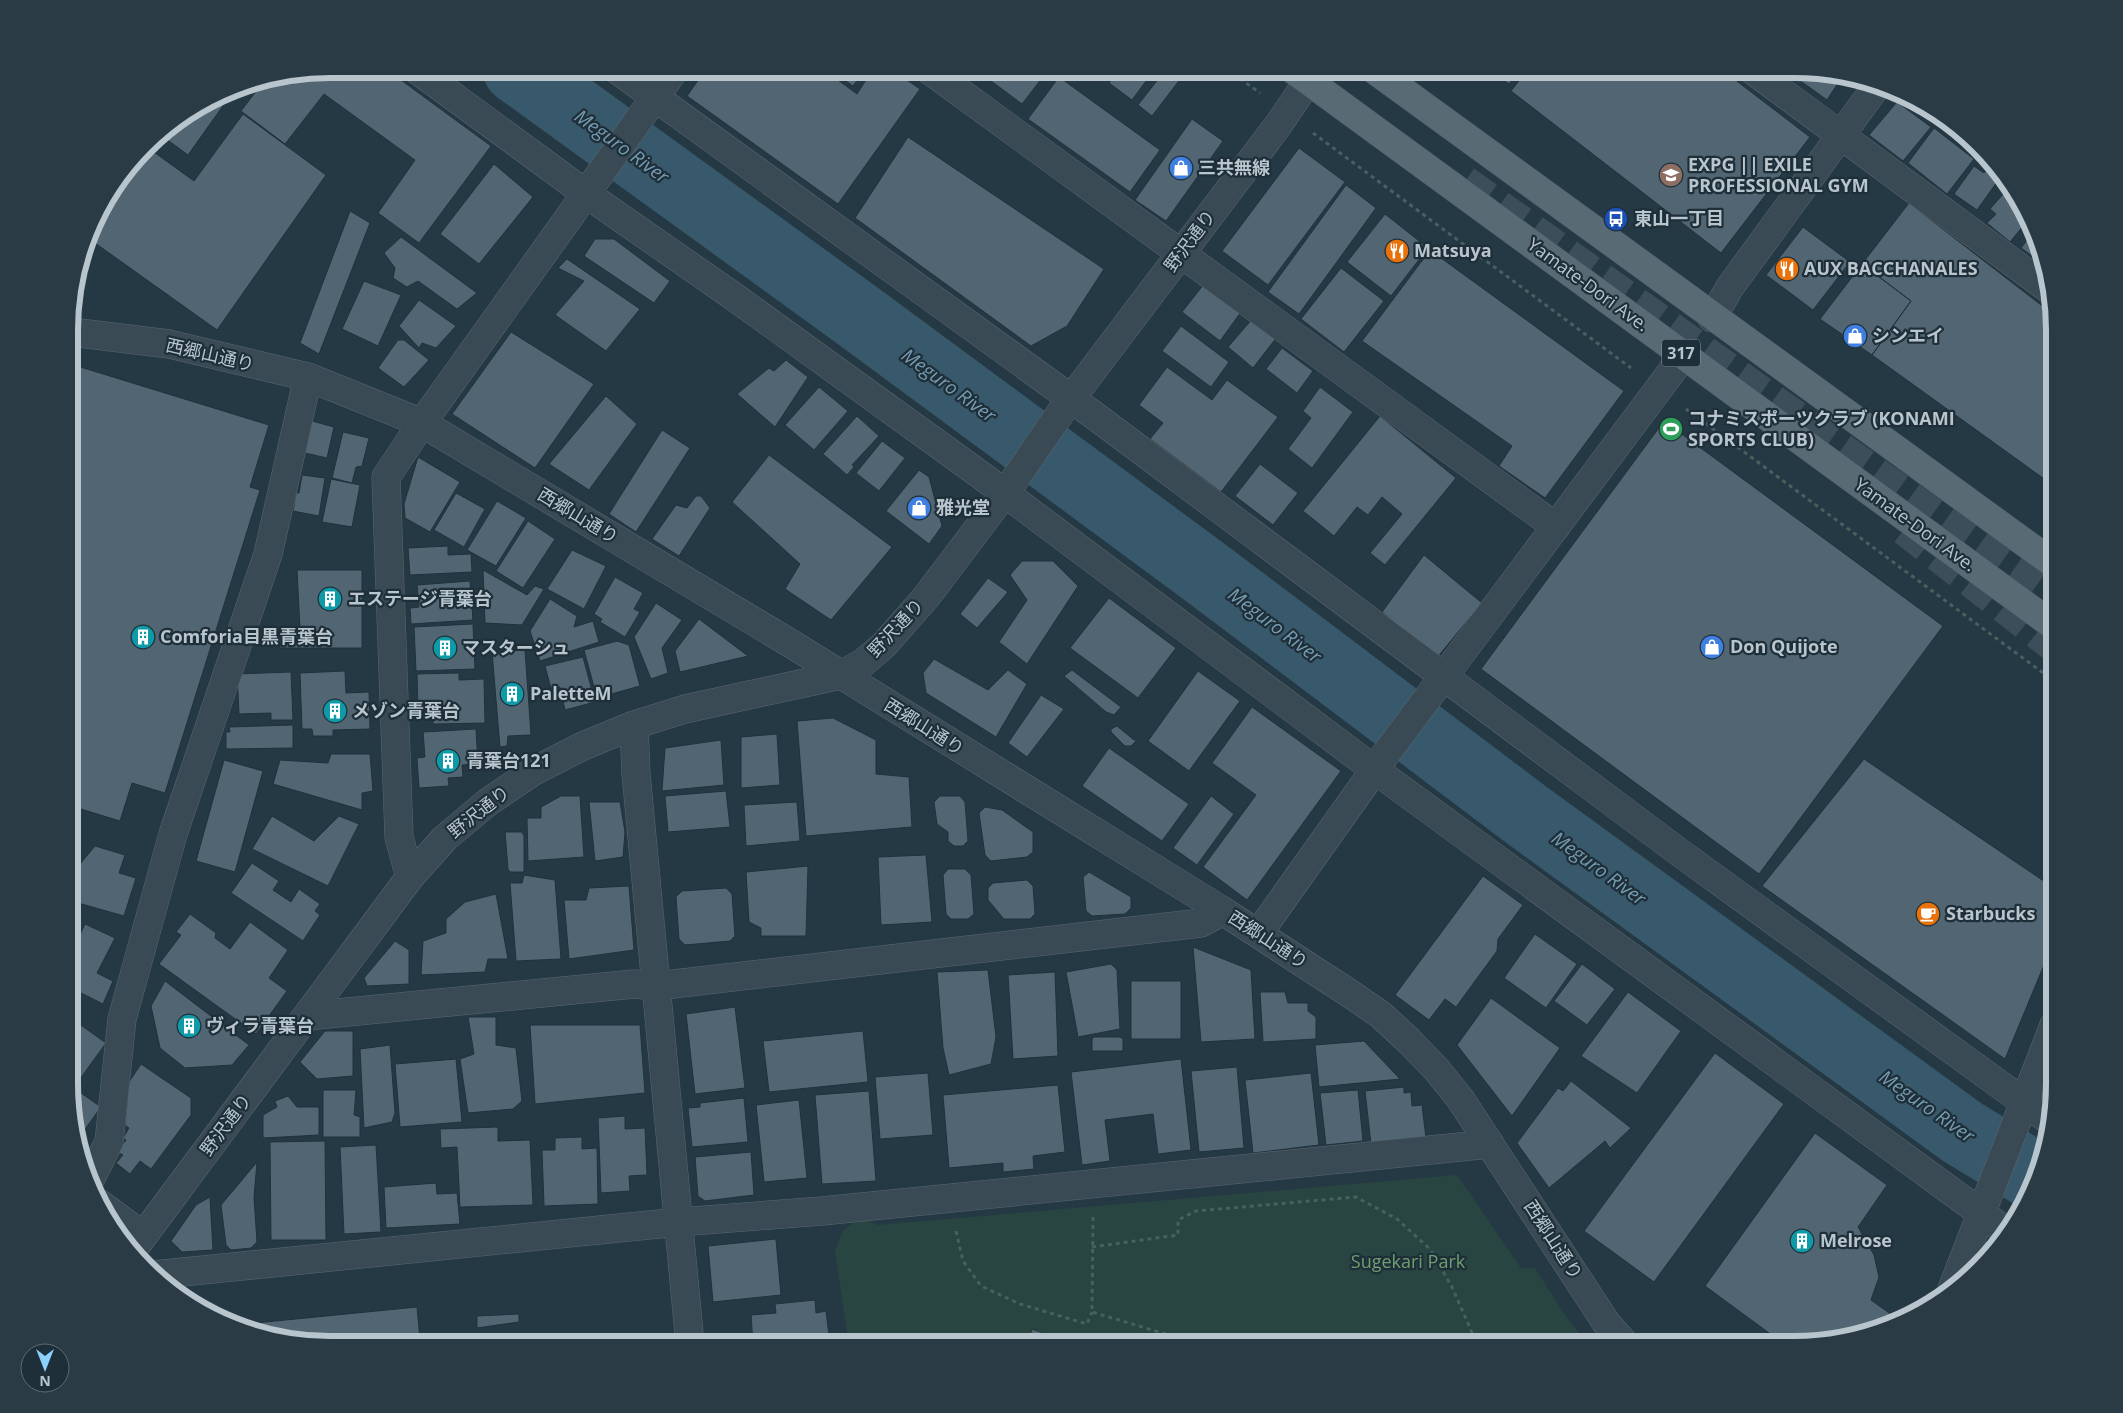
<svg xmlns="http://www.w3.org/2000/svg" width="2123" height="1413" viewBox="0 0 2123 1413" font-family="'Open Sans','Noto Sans JP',sans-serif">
	<rect width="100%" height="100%" fill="#253944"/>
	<path fill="#284542" d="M1457,1175L1521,1268H1535L1567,1318L1588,1344H849L835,1252L843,1231L862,1217L878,1225Z
		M214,1303L215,1316L193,1304Z"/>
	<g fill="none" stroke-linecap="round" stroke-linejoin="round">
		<path stroke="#38596c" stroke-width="69" d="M517,69L858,316L1206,573L1524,813L1962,1132L2036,1177"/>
	</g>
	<path fill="#516672" stroke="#21313b" d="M329,69H386L491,146L419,243L378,213L415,160L324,94L285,144L241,111L263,82Z
		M706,69H823L857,94L873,69H891L920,89L838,204L687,96Z
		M829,69H865L853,86Z
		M975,69H1049L1022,104Z
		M1085,69H1104L1097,78Z
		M1120,69H1155L1132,100L1109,83Z
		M1166,69H1188L1152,116L1138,105Z
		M1489,69H1521L1509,84Z
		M1528,69H1721L1810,137L1721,253L1511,91Z
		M1784,69H1794L1842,77L1827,100Z
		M1059,77L1160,150L1130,192L1028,119Z
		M224,92L230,96L188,155L158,133Z
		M1901,94L1939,113L1977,146L1975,148Z
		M1897,102L1931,127L1903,161L1869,135Z
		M243,114L326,175L217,330L88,238L96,214L147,147L194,181Z
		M1192,119L1223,141L1166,221L1135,200Z
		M1934,128L1974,159L1947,194L1908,163Z
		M908,137L1104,269L1067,326L1031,346L855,218Z
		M1299,148L1345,182L1268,285L1222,251Z
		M1992,162L2002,175L1977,210L1954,194L1974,166L1984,173Z
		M494,164L533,197L479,264L440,234Z
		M1346,185L1376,208L1299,314L1268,292Z
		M2010,186L2020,199L2028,220L2010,242L1987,223L1996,214L1990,209Z
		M1909,203L2054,315V486L1872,355L1911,301L1862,264Z
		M350,211L370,223L319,354L300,343Z
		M1385,214L1428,248L1391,296L1347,262Z
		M1803,227L1850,262L1813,310L1766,275Z
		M2033,232L2045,261L2046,266L2021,248Z
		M401,237L477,293L457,309L418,281L407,287L393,278L395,268L384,253Z
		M595,239H614L670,281L654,303L584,256Z
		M1430,250L1624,391L1545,498L1499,466L1512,446L1362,341Z
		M567,259L640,309L606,351L555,315L584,281L558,268Z
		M1862,264L1911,301L1872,355L1820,319Z
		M1341,268L1384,301L1344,352L1301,319Z
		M364,281L401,295L378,346L342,329Z
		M1204,284L1241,312L1220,341L1182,312Z
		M419,300L456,326L436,348L422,343L419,348L399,326Z
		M1253,318L1277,337L1253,368L1228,347Z
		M1181,326L1229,362L1211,387L1162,351Z
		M511,332L594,384L535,468L452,414Z
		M398,340H404L429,360L404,387L378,368Z
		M1282,348L1313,371L1297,393L1266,369Z
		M786,360L808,377L775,427L737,394L769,368L774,371Z
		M74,365L269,425L250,487L260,490L165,793L132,783L120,821L71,806V374Z
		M1167,367L1212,400L1227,380L1278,417L1221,492L1150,439L1163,423L1139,405Z
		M819,387L848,411L814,450L785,425Z
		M1320,387L1353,412L1312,468L1288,449L1311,418L1303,411Z
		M606,396L637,424L589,490L549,464Z
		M857,416L879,436L852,465L854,467L847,475L823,454Z
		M1380,416L1456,478L1385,565L1370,553L1402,514L1382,497L1368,515L1357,507L1334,536L1303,511Z
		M312,421L334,427L327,458L305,453Z
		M1664,421L1943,626L1759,874L1481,669Z
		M662,430L690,448L636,532L609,514Z
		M343,432L369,438L362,466L356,467L352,483L332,478Z
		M882,441L905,458L879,491L856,473Z
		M769,455L892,547L831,620L785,589L800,564L732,502Z
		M418,457L460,482L430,532L405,518L404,504Z
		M1260,464L1298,493L1273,525L1235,496Z
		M919,470L929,477L942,526L929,544L886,511Z
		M302,475L325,478L319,516L293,511L296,493H299Z
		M331,479L360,485L352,527L322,522Z
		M456,493L485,509L464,547L434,530Z
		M696,496H701L710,508L679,556L652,539L676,505L687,508Z
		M497,501L526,518L496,566L467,550Z
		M528,521L555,539L523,588L496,571Z
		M448,546V555L471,554L472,572L410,575L408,548Z
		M572,550L606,566L584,609L547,589Z
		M1424,555L1482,603L1436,659L1382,612Z
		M1022,561H1053L1078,586L1027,664L999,642L1027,600L1010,575Z
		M297,570H362V648H280V631L300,628Z
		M483,570L527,595L535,586L544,589L522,625L485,623Z
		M615,577L643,593L634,609L640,612L625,637L600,622L602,619L594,614Z
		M988,578L1008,592L977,628L960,614Z
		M470,581L473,620L411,624L410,608L419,607L417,585Z
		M1109,598L1176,648L1138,698L1070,648Z
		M550,599L577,616L574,627L593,621L599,642L540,661L530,631Z
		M656,603L682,620L662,648L668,673L651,679L634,637Z
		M699,619L748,656L680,672L675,651Z
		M473,624L475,669L416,671L414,627Z
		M617,641L629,645L640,686L597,698L584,650Z
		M525,650L531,735L508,736L507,746L500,747L492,652Z
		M583,657L595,702L565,710L560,687L551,689L545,666Z
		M934,659L988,690L1008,670L1027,684L996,737L926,693L923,673Z
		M1072,670L1121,707L1114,715L1106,712L1064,676Z
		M345,671L346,693L369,692L370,729L333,730V736H313L312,729H302L300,673Z
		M1198,671L1240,701L1189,771L1148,741Z
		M291,672L293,720H271V713L239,714L237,674Z
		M459,673V680L484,679L485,723L433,724V711H418L417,674Z
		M1041,695L1064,709L1027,757L1008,743Z
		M1252,707L1341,771L1247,900L1203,867L1256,795L1212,763Z
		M833,718L876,740V774L909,777L912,827L806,836L797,721Z
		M293,725V748L226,749V732H230L229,727Z
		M1117,726L1134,740H1137L1131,746H1125L1111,732V729Z
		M476,729L478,764L462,765L463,777L448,778L449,786L419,788L417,758L425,757L423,732Z
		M777,734L780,785L741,788V737Z
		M721,740L724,785L662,791L665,748Z
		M1109,748L1189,804L1162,841L1082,786Z
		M331,754H370L373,791L362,793V810L273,784L280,760L328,763Z
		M1864,759L2054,888V941L2005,1059L1762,886Z
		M224,760L263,771L235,872L196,861Z
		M726,791L730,827L668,832L665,796Z
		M561,796H580L584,857L528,861L527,818H541V807Z
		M940,796H960L965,802L968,841L963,846H954L948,841V832L937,824L934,802Z
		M1211,796L1234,814L1197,865L1173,848Z
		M589,802H620L625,832L623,857L595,861Z
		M797,802L800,841L746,846L744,805Z
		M985,807L1002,810L1033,832V852L1027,857L991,861L985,855L979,813Z
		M272,816L314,841L339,816L359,824L328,886L252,849Z
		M505,832H522L524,836V872H510L508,869Z
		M95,846L125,855L119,873L136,878L124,916L71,901V875Z
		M926,855L932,922L881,925L878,857Z
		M252,863L279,881L273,890L291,902L299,889L320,904L315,911L320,915L303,941L231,893Z
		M808,866L806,936H761V928L749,922L746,872Z
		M948,869H965L971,875L974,914L968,919H951L946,914L943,875Z
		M1089,872L1131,897V908L1125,914L1092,916L1086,911L1083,877Z
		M524,875L555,880L561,959L516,961L510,883H522Z
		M1483,876L1523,905L1498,939L1497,951L1456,1007L1445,999L1429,1020L1395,995Z
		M1027,880L1033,886L1035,914L1030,919H1004L988,900V888L993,883Z
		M629,886L634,950L569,959L564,900H586L589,888Z
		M726,888L732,894L735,936L730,941L685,945L679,939L676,897L682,891Z
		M496,894L508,959H488L485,972L421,975L423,941L446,933V919L465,902Z
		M190,914L216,933L215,938L230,949L250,922L288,950L269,978L287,991L256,1034L159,964L181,935L176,932Z
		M85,924L115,938L97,973L113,981L103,1004L71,988V943L75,945Z
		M1535,934L1577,964L1546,1008L1504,978Z
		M395,941L409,950V984L367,986L364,978Z
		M1193,947L1251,970L1255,1039L1201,1042Z
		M1111,964L1117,970L1120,1029L1078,1037L1066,972Z
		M1582,964L1615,989L1587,1025L1554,1001Z
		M988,970L996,1037L991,1064L949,1075L943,1048L937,972Z
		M1055,972L1058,1056L1013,1059L1008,975Z
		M165,981L249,1045L232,1065L185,1068L160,1048L151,1006Z
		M1131,981H1181V1039H1131Z
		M1260,992H1285L1288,1003H1308V1011L1316,1017V1039L1263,1042Z
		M1628,992L1681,1031L1637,1093L1581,1056Z
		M1491,998L1560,1048L1512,1116L1457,1045Z
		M735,1007L745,1088L695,1094L686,1014Z
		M468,1017H496V1045L516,1048L522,1101L513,1109L468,1113L460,1059L474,1054Z
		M71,1018L106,1043L80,1079L81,1093L101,1107L78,1139L71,1118Z
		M530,1025H640L645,1093L535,1104Z
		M325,1031H353V1076L317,1079L300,1062Z
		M863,1031L868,1082L769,1092L763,1041Z
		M1094,1037H1120L1123,1039V1051H1092V1039Z
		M1364,1041L1400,1079L1319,1087L1315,1045Z
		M390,1045L395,1113L392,1122L364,1128L360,1049Z
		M1715,1053L1784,1104L1654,1282L1584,1231Z
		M456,1059L462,1122L400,1127L395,1064Z
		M1181,1059L1191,1150L1158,1154L1153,1114L1105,1120L1110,1161L1082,1165L1071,1072Z
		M141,1064L191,1098V1115L151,1169L140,1161L130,1174L116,1163L123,1155L117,1152L126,1140L123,1138L129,1128L125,1125L129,1082Z
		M1237,1067L1244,1148L1199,1152L1191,1071Z
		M928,1073L933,1135L880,1139L875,1077Z
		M1311,1073L1319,1145L1253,1153L1245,1080Z
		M1571,1081L1631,1128L1610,1148L1605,1141L1549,1188L1517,1143L1558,1088L1563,1091Z
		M1058,1085L1065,1152L1033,1156L1034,1169L1003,1172V1163L949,1168L943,1095Z
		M1404,1087V1093L1411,1092L1412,1106L1422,1105L1426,1138L1371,1144L1365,1091Z
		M323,1090H356L354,1115L360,1117V1137H323Z
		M1358,1090L1363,1141L1326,1145L1320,1093Z
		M869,1091L876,1181L822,1184L815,1095Z
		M288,1096L297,1107H319V1135L263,1138V1115L277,1107L275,1101Z
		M744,1098L748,1142L692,1147L688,1108L700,1107V1103Z
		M799,1100L807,1178L764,1182L756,1105Z
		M625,1116V1129L645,1128L647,1175L629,1176L630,1191L601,1193L598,1118Z
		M498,1127V1141L530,1140L533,1205L460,1207L457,1147L441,1148L440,1129Z
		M1815,1133L1887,1185L1858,1227L1874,1255L1879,1277L1871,1300L1899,1320L1862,1335L1811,1344H1784L1705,1286Z
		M582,1137V1149L597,1148L598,1204L544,1206L542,1150H555V1138Z
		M325,1141L326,1240H271L270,1142Z
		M376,1145L381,1232L344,1234L340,1147Z
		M751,1152L754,1195L705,1201L698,1196L695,1157Z
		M257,1162L254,1197L257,1242L251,1248L231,1250L226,1245L221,1205Z
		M436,1183L437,1194L457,1193L460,1224L386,1228L384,1187Z
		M210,1197L213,1250L182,1252L171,1241L196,1205Z
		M776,1239L781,1295L713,1302L708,1246Z
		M815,1300L816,1313L826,1311L830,1343L753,1344L751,1315L776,1313L775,1304Z
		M417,1307L420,1340L446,1337L447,1344H329L246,1331L235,1325Z
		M519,1314V1322L477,1328V1316Z
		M1032,1329L1075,1344H1027Z
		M494,1336H513V1344H494Z"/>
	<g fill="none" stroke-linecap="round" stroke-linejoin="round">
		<path stroke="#3b4e59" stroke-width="28" stroke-dasharray="28 14" stroke-linecap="butt" d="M1466,180L2054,597
			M1903,531L2054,649"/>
		<g stroke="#596871" stroke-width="29">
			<path id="minor" d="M416,69L585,193L733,296L982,476L1375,770L2007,1232
				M616,69L1095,416L1683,855L2050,1121
				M928,69L1556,527
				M1751,69L2050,290
				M1712,318L1730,287L1879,83
				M71,332L169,344L308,377L422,423L790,643L1223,911L1349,993L1381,1015L1409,1041L1437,1070L1461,1100L1607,1324L1625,1344
				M634,725L636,774L690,1344
				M410,877L399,837L386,477L422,423L675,69
				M1258,934L1385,755L1684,355
				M307,1016L634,984L656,986L1201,923L1223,911
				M91,1178L109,1142L122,1019L173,834L268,554L308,377
				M100,1204L143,1236
				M132,1251L410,877L445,838L488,802L534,771L583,746L634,725L685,709L841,675L864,662L884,645L927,596L1013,482L1061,412L1279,124L1316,69
				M153,1275L679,1222L822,1211L1490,1144
				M1952,1289L2054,1025"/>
		</g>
		<g stroke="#475660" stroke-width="29">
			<path id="major" d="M1292,69L2054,626
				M1373,69L2054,564"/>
		</g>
		<path stroke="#46615e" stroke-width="3" stroke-dasharray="4 4" stroke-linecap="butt" d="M1227,69L1260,93
			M1313,133L1631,368
			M1686,409L2054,681
			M1093,1217L1092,1312L1199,1344
			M956,1231L963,1261L981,1286L1020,1304L1087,1324L1092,1312
			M1092,1247L1178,1235V1220L1196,1211L1356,1197L1397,1219L1430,1249L1452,1287L1477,1344"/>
		<use href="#minor" stroke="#3a4a54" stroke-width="28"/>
		<use href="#major" stroke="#586a74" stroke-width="28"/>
	</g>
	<defs>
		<g id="shop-disc" transform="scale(1.25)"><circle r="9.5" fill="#3f7fe0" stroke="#1f2f39"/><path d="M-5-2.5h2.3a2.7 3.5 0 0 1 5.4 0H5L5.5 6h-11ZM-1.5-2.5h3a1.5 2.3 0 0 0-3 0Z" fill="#fff"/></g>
		<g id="school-disc" transform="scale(1.25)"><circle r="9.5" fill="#8d6e63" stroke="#1f2f39"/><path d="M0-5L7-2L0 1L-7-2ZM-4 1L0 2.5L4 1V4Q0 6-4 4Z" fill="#fff"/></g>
		<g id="bus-disc" transform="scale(1.25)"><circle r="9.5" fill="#1a4fb4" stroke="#1f2f39"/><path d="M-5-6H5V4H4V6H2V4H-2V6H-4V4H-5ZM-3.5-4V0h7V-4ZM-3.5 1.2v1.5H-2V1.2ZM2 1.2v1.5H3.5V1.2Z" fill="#fff"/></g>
		<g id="restaurant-disc" transform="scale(1.25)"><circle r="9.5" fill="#e8710a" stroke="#1f2f39"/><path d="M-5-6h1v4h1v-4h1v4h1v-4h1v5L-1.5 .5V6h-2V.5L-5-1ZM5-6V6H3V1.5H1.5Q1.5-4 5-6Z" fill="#fff"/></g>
		<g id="stadium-disc" transform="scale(1.25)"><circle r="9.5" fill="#2e9e5b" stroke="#1f2f39"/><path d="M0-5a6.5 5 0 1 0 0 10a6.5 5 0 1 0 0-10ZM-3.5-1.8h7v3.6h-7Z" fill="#fff"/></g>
		<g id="building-disc" transform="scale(1.25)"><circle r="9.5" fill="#0f9aa8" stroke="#1f2f39"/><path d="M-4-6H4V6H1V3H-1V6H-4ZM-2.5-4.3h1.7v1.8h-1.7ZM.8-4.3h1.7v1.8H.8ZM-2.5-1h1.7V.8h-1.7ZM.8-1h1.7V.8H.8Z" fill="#fff"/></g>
		<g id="cafe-disc" transform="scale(1.25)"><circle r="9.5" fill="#e8710a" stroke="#1f2f39"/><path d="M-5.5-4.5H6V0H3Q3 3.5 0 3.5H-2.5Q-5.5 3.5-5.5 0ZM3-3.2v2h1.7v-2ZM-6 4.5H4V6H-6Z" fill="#fff"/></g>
	</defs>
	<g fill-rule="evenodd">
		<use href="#shop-disc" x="1181" y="168"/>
		<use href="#school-disc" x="1671" y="175"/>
		<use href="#bus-disc" x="1616" y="219"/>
		<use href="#restaurant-disc" x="1397" y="251"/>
		<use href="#restaurant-disc" x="1787" y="269"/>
		<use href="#shop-disc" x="1855" y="336"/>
		<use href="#stadium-disc" x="1671" y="429"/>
		<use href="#shop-disc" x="919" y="508"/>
		<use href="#building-disc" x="330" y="599"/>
		<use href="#building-disc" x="143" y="637"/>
		<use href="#shop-disc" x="1712" y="647"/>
		<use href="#building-disc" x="445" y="648"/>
		<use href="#building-disc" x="512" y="694"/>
		<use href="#building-disc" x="335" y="711"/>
		<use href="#building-disc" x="448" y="761"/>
		<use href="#cafe-disc" x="1928" y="914"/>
		<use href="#building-disc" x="189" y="1026"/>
		<use href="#building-disc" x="1802" y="1241"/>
	</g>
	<g text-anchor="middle" stroke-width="4.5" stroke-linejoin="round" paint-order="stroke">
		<rect fill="#1f2f39" stroke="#8a98a1" stroke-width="1" x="1662" y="339.5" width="38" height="27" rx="4"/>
		<g font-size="16" font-weight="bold" fill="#b8c5cd">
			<text x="1681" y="359">317</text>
		</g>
		<g font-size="18" font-weight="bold" fill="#b8c5cd" stroke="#1f2f39" text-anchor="start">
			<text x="1688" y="171">EXPG || EXILE<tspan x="1688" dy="21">PROFESSIONAL GYM</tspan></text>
			<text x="1198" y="174">三共無線</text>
			<text x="1634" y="225">東山一丁目</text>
			<text x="1414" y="257">Matsuya</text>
			<text x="1804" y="275">AUX BACCHANALES</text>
			<text x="1872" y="342">シンエイ</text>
			<text x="1688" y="425">コナミスポーツクラブ (KONAMI<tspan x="1688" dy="21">SPORTS CLUB)</tspan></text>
			<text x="936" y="514">雅光堂</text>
			<text x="348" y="605">エステージ青葉台</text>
			<text x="160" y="643">Comforia目黒青葉台</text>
			<text x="1730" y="653">Don Quijote</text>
			<text x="462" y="654">マスターシュ</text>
			<text x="530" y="700">PaletteM</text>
			<text x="352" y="717">メゾン青葉台</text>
			<text x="466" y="767">青葉台121</text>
			<text x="1946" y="920">Starbucks</text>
			<text x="206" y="1032">ヴィラ青葉台</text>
			<text x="1820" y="1247">Melrose</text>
		</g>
		<g font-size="18" fill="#b8c5cd" stroke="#1f2f39">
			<text transform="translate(1190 241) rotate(-53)" y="6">野沢通り</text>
			<text transform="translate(1588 285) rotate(36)" y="6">Yamate-Dori Ave.</text>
			<text transform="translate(210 355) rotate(13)" y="6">西郷山通り</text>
			<text transform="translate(578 516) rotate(31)" y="6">西郷山通り</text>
			<text transform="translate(1915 525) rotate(36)" y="6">Yamate-Dori Ave.</text>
			<text transform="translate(896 628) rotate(-47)" y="6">野沢通り</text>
			<text transform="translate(924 727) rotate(32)" y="6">西郷山通り</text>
			<text transform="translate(479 812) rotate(-38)" y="6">野沢通り</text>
			<text transform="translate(1268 940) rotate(33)" y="6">西郷山通り</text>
			<text transform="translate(226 1125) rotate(-53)" y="6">野沢通り</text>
			<text transform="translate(1553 1240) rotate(57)" y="6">西郷山通り</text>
		</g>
		<g font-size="18" fill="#6da06e" stroke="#1f2f39">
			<text x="1408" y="1268">Sugekari Park</text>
		</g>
		<g font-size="19" font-style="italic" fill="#769cb2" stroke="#1f2f39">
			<text transform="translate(622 146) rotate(36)" y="7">Meguro River</text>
			<text transform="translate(949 385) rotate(36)" y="7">Meguro River</text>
			<text transform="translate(1275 625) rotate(37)" y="7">Meguro River</text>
			<text transform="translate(1599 868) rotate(36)" y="7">Meguro River</text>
			<text transform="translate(1927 1106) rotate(35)" y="7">Meguro River</text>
		</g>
	</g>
	<path d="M0 0H2123V1413H0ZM330 78H1794A252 252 0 0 1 2046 330V1084A252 252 0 0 1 1794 1336H330A252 252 0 0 1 78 1084V330A252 252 0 0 1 330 78Z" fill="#2b3b45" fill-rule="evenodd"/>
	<path fill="none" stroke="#b8c5cd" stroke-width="6" d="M330 78H1794A252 252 0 0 1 2046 330V1084A252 252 0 0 1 1794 1336H330A252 252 0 0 1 78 1084V330A252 252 0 0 1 330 78Z"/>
	<g transform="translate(45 1368) rotate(180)"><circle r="24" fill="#1f2f39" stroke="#5c6b74"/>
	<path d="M0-4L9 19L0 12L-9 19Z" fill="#8cd0fe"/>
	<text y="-8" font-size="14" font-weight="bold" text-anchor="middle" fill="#b8c5cd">N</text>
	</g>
</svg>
